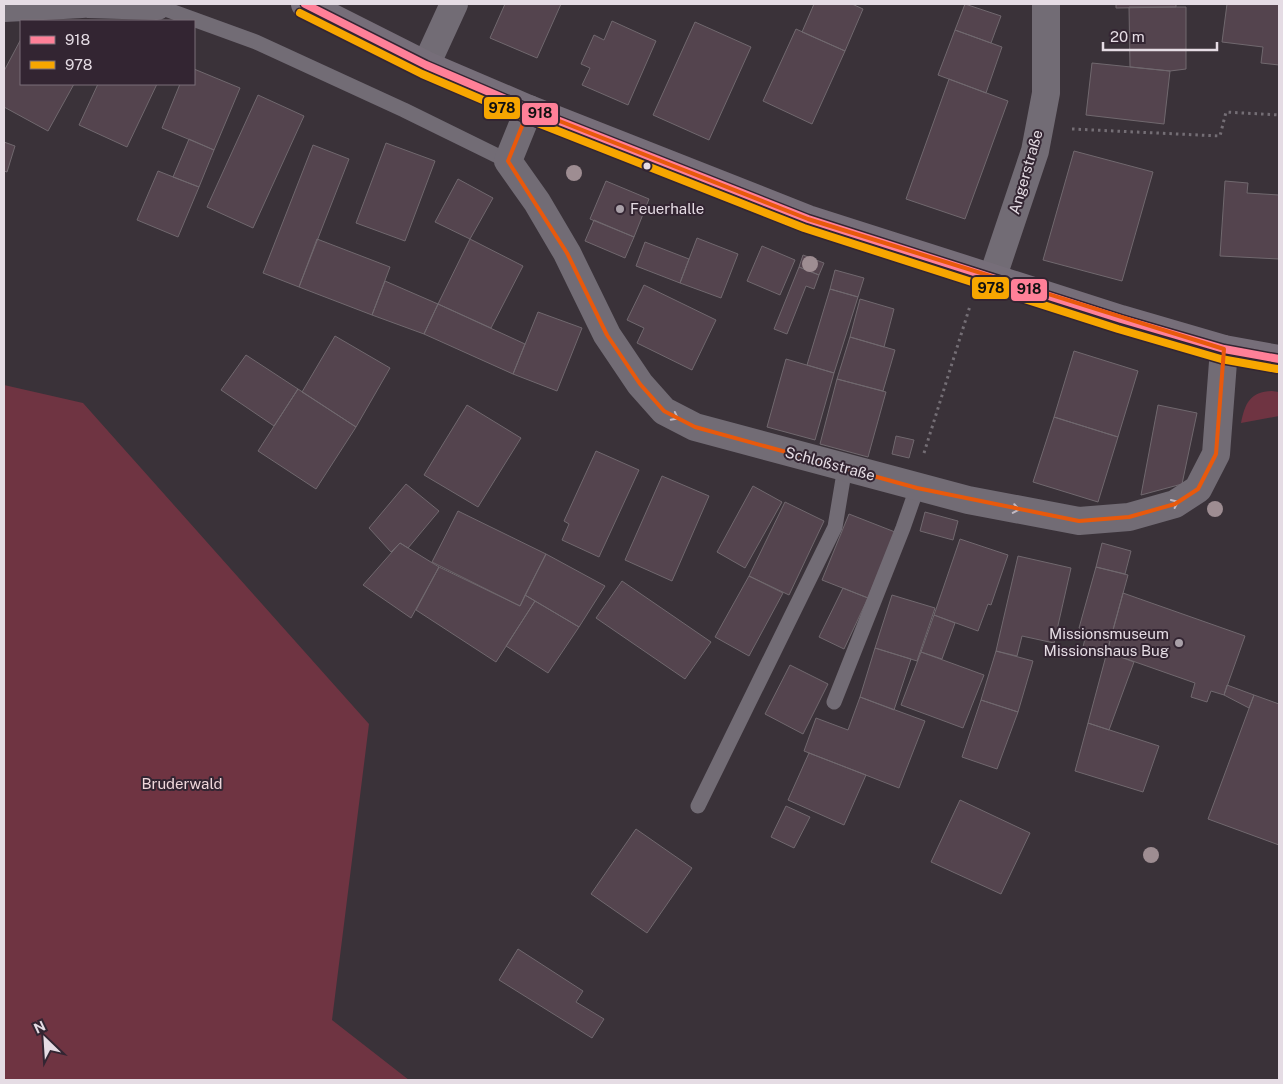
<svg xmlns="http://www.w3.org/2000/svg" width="1283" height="1084" viewBox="0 0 1283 1084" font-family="'Public Sans',sans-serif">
	<rect width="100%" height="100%" fill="#3a3239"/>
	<path fill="#6f3442" d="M4,385L83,403L369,724L332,1020L409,1080H4Z
		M1272,391L1279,392V416L1241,423C1245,403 1250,392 1272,391Z"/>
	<path fill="#54444e" stroke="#70686e" d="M505,4H561L537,58L490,38Z
		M814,4H852L863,9L845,51L802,32Z
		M965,4L1001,16L991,43L955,30Z
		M1116,4H1176V7L1116,8Z
		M1227,4H1279V65L1261,63L1263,47L1222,42Z
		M1129,7H1186V69L1170,71L1130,67Z
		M612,21L656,41L628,105L582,85L590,68L581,64L594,35L604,40Z
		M695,22L751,47L709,140L653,115Z
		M796,29L845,51L812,124L763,101Z
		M955,30L1002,47L986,93L938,75Z
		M21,39V84H74L48,131L4,107V71Z
		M1092,63L1170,71L1164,124L1086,115Z
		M194,69L240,88L214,150L162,128L180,84H194Z
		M949,79L1008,101L965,219L906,199Z
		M98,84H157L127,147L79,125Z
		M258,95L304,116L253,228L207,207Z
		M189,139L214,150L199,187L173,177Z
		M4,142L15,146L7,172L4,171Z
		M386,143L435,161L405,241L356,223Z
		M313,145L349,159L299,287L263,273Z
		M1074,151L1153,172L1122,281L1043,260Z
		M158,171L199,187L178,237L137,220Z
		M458,179L493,198L470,239L435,222Z
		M606,181L649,199L634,237L590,219Z
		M1225,181L1248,183L1247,193L1279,195V259L1220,256Z
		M594,220L634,237L625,258L585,241Z
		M697,238L738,254L721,298L680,283Z
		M317,239L390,267L372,315L299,287Z
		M470,239L523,266L491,328L438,304Z
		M645,242L689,259L680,283L636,266Z
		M762,246L795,260L780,295L747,281Z
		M803,255L824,263L819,275L799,267Z
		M799,267L819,275L814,289L806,286L787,334L774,329Z
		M835,270L864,278L858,297L830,289Z
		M385,281L438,304L424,334L372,315Z
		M644,285L716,320L692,370L637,343L644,328L627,320Z
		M830,289L858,297L834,373L807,365Z
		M860,299L894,309L884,347L850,337Z
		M438,304L525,344L513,374L424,334Z
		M538,312L582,328L557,391L513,374Z
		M335,336L390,368L356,427L302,392Z
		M850,337L895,350L883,391L837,379Z
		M1074,351L1138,371L1118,437L1054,417Z
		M246,355L298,389L274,426L221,390Z
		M786,359L834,373L815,440L767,427Z
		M837,379L886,392L868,457L820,444Z
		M298,389L356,427L316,489L258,451Z
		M467,405L521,438L478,507L424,475Z
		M1158,405L1197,413L1182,484L1141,495Z
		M1054,417L1118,437L1098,502L1033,482Z
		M896,436L914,440L909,458L892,454Z
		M596,451L639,470L599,557L562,540L569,524L564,521Z
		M662,476L709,496L672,581L625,560Z
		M406,484L439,511L408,548L400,543L391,552L369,528Z
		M753,486L782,502L745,568L717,552Z
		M785,502L824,521L789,595L749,576Z
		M458,511L546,554L520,606L432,562Z
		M925,512L958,521L953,540L920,531Z
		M849,514L895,532L868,598L822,580Z
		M960,539L1008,555L991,605L988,604L978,631L934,615Z
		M400,543L439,567L411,618L363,585Z
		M1102,543L1131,551L1125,574L1096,567Z
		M546,554L605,586L579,627L525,595Z
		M1018,556L1071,568L1054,643L1022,636L1017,656L996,651Z
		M439,567L520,606L525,595L535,601L496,662L416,610Z
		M1096,567L1128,575L1107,652L1083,647L1087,630L1079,628Z
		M749,576L783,593L749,656L715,637Z
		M622,581L711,642L685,679L596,618Z
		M843,588L868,598L844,649L819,637Z
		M1123,593L1245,636L1224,695L1211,691L1207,702L1191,697L1195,683L1107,652Z
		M892,595L935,608L917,661L875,648Z
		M535,601L579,627L548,673L506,646Z
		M934,615L955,623L942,659L921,652Z
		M875,648L911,659L894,710L860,697Z
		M996,651L1033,661L1018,712L981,700Z
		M921,652L984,675L963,728L901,705Z
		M1107,652L1134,662L1109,730L1088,723Z
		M790,665L828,684L803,734L765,714Z
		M1227,685L1254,695L1249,708L1224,695Z
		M1254,695L1279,704V845L1208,819Z
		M860,697L925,721L899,788L804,751L816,718L848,730Z
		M981,700L1018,712L997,769L962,757Z
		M1088,723L1159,746L1143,792L1075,771Z
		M809,753L866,775L844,825L788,800Z
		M960,800L1030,833L1001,894L931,862Z
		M786,806L810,817L794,848L771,837Z
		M636,829L692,868L647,933L591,894Z
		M518,949L583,991L576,1002L604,1019L592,1038L499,980Z"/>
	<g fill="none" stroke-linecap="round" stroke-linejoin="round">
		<path stroke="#746e75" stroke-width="3" stroke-dasharray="2.5 4" stroke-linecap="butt" d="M1072,129L1220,136L1226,112L1279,115
			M924,453L970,306"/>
		<path stroke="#726c75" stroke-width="15" d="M157,6L256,42L404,110L508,161
			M834,702L903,528L917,488
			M698,806L835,527L845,467"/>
		<path stroke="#726c75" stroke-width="28" d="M88,4L157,6L158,4
			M4,8L82,4
			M426,65L454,4
			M529,109L508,161L537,202L567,253L607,335L640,384L664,411L695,427L968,500L1079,521L1129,517L1175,504L1198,489L1216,454L1224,349
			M992,279L1035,151L1046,93V4"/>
		<path stroke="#766e79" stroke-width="28" d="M305,4L426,65L529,109L808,219L1121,319L1224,349L1279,359"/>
		<g stroke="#332532" stroke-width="11">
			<path id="bus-1" d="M305,4L426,65L529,109L808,219L1121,319L1224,349L1279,359"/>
		</g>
		<g stroke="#332532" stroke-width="11">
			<path id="bus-2" d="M300,13L422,74L525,118L804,228L1118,329L1221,359L1277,369"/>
		</g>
		<use href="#bus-1" stroke="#ff8098" stroke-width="8"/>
		<use href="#bus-2" stroke="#f7a600" stroke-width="8"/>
	</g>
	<g fill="#9e8d92">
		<circle cx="574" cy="173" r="8"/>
		<circle cx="810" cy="264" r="8"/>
		<circle cx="1215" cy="509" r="8"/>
		<circle cx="1151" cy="855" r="8"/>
	</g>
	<defs><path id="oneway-chevron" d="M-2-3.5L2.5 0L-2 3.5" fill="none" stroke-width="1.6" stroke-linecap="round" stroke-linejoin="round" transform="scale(1.25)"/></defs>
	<g stroke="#c2bac3">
		<use href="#oneway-chevron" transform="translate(675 417) rotate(28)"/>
		<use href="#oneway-chevron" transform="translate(1175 503) rotate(-25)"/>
		<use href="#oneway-chevron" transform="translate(1016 509) rotate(10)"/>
	</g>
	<path fill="none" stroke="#e8590c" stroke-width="4" stroke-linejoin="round" d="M529,109L808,219L1224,349L1216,454L1198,489L1175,504L1129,517L1079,521L917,488L695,427L664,411L640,384L607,335L567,253L508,161Z"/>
	<circle fill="#e5dce4" stroke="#332532" stroke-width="2" cx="647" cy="166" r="4.5"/>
	<g fill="#a9a0a8" stroke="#332532" stroke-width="2">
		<circle cx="620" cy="209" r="5"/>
		<circle cx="1179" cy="643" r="5"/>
	</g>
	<g text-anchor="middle" stroke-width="4" stroke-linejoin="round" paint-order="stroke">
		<g font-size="15" fill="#e5dce4" stroke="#332532">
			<text transform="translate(1026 172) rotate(-74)" y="5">Angerstraße</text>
			<text transform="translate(830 464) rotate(15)" y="5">Schloßstraße</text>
		</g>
		<g font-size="15" fill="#e5dce4" stroke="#332532" text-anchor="start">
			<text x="630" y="214">Feuerhalle</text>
			<text x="1169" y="639" text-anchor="end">Missionsmuseum<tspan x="1169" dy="17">Missionshaus Bug</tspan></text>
		</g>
		<g font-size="15" fill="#efd7db" stroke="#332532">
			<text x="182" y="789">Bruderwald</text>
		</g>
	</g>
	<g stroke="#332532" stroke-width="2">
		<rect x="483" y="96" width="38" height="24" rx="5" fill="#f7a600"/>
		<rect x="521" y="102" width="38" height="24" rx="5" fill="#ff8098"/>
		<rect x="971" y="276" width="39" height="24" rx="5" fill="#f7a600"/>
		<rect x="1010" y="278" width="38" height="24" rx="5" fill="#ff8098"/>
	</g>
	<g font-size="14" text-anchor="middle" font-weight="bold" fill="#111">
		<text x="502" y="113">978</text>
		<text x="540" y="118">918</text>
		<text x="991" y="293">978</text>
		<text x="1029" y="294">918</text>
	</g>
	<rect width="1283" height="1084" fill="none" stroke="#e5dce4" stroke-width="10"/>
	<rect x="20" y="20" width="175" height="65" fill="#332532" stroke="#7a6e79"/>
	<rect x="30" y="36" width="25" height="8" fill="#ff8098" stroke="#7a6e79"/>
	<text x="65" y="45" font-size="15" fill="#e5dce4">918</text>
	<rect x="30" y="61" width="25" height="8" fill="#f7a600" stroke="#7a6e79"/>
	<text x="65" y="70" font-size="15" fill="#e5dce4">978</text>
	<g transform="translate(45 1039) rotate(335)" stroke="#332532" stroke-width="4" paint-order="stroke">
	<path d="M0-4L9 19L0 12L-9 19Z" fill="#e5dce4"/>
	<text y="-8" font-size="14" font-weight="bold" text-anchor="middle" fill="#e5dce4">N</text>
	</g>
	<path d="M1103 42v8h114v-8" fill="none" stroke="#e5dce4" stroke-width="2.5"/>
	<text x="1110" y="42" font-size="15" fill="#e5dce4" stroke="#332532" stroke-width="4" paint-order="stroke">20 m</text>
</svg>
